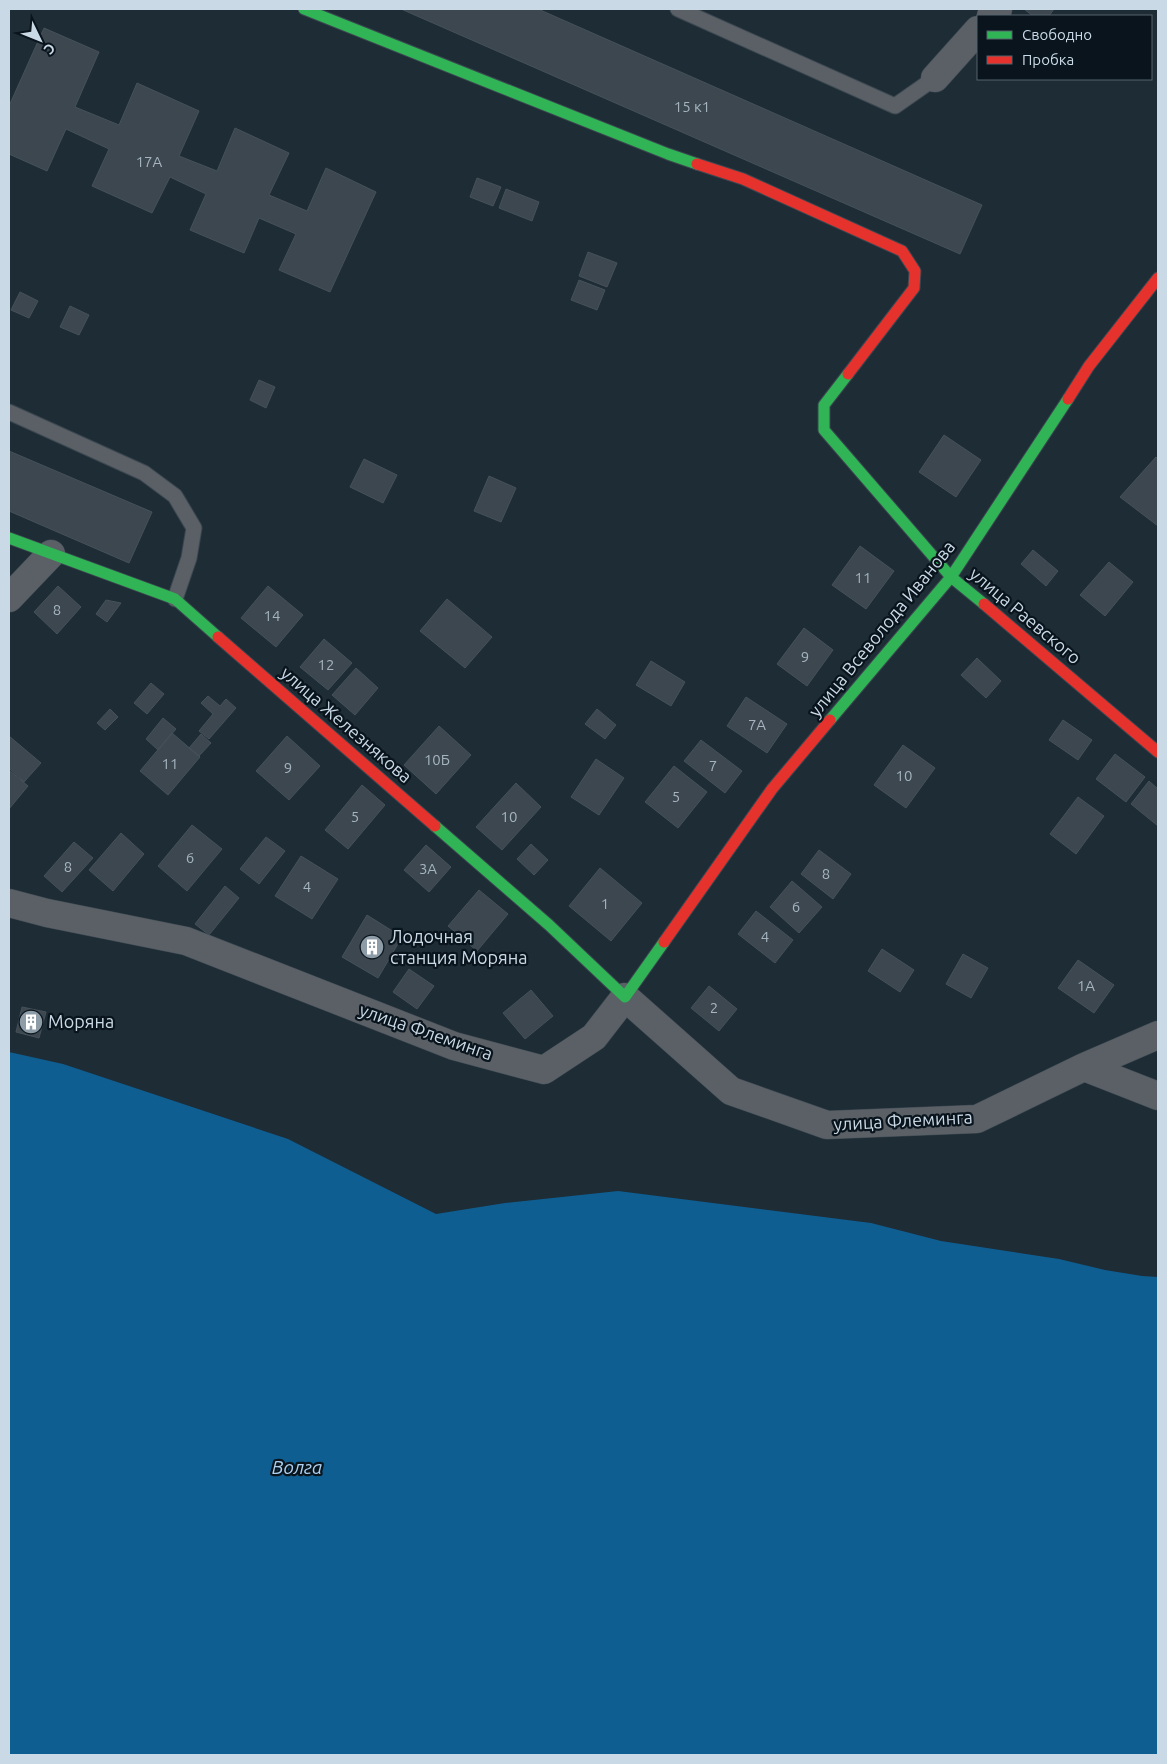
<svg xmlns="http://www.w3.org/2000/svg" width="1167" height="1764" viewBox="0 0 1167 1764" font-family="Ubuntu,sans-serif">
	<rect width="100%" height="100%" fill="#1e2c36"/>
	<path fill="#0f5e92" d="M9,1052L63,1064L288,1139L436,1214L505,1203L618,1191L871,1223L941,1241L1059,1259L1105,1270L1142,1276L1158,1277V1755H9Z"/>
	<path fill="#3c4750" stroke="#46515a" d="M401,9H538L982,205L960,254Z
		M1024,9H1054L1049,16H1033Z
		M44,28L99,52L75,107L119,125L137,83L199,111L179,156L217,171L235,128L289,153L269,195L307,211L326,168L376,192L330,292L279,270L296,234L259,218L244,253L190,230L206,194L170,177L152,213L92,186L109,149L66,129L47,171L9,154V106Z
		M477,178L501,187L493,206L470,197Z
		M506,189L539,202L532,221L499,208Z
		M588,252L617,263L607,287L579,276Z
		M579,280L605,290L597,310L571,300Z
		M20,292L38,301L29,318L11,310Z
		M70,306L89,315L79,335L60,327Z
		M259,380L275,387L266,408L250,400Z
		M944,435L981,460L956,497L919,472Z
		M9,451L152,512L129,563L9,511Z
		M1156,457L1158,459V526L1120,497Z
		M364,459L397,475L383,503L350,487Z
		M489,476L516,488L501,522L474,511Z
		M860,546L894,571L866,609L832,585Z
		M1033,550L1058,571L1046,586L1021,564Z
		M1109,562L1133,582L1105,616L1080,595Z
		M58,586L81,607L57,634L34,612Z
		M268,586L303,615L276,647L241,618Z
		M447,599L492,637L465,668L420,631Z
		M106,600L121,603L107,622L96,614Z
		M804,628L833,650L807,686L777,664Z
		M324,639L352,663L328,690L300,667Z
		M977,658L1001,681L986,698L961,675Z
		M651,661L685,682L671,706L636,685Z
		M356,668L378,688L355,715L332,695Z
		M151,683L164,694L147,714L134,703Z
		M208,696L220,706L226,699L236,708L209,739L199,731L213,714L201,703Z
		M746,697L787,724L767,753L727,726Z
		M110,709L118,717L105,730L97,723Z
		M597,709L616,725L605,739L585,724Z
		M163,718L176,729L158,750L146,739Z
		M1063,720L1092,740L1078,760L1049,740Z
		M439,726L471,755L436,794L404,765Z
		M172,733L200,757L168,795L140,771Z
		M201,734L211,743L199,756L189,748Z
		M9,736L41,763L24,782L9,768Z
		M287,736L320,766L289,800L256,771Z
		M701,740L742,771L725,793L684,761Z
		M903,745L935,768L906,808L874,785Z
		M1115,754L1145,777L1126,802L1096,779Z
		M596,759L624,778L599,815L571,797Z
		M674,766L707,792L678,828L645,802Z
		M9,770L28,786L9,809Z
		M1149,781L1158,789V826L1131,804Z
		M516,783L541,807L502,850L476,827Z
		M362,785L385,805L348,849L325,830Z
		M1078,797L1104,816L1076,854L1050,834Z
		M192,825L222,849L187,891L158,866Z
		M121,833L144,854L113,891L89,870Z
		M266,837L285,851L259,884L240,869Z
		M74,842L93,858L62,892L44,876Z
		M531,844L548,860L534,875L517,859Z
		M426,845L451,867L429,892L404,870Z
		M819,850L851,874L833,899L801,874Z
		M301,856L338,879L312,919L275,896Z
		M600,868L642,903L611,941L569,906Z
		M792,881L822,907L799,933L770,907Z
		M225,886L239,898L209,935L195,924Z
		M479,890L508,914L477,951L448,926Z
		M756,911L793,940L775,963L738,934Z
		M367,915L402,937L378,978L342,957Z
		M882,949L914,970L900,992L868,971Z
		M963,954L988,968L971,998L946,984Z
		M1078,960L1114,985L1094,1013L1058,988Z
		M409,969L434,986L417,1009L393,992Z
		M709,986L737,1009L719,1031L691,1008Z
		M531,990L553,1016L525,1039L503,1013Z
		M22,1007L46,1012L39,1038L16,1032Z"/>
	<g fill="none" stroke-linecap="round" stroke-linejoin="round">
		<g stroke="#3b4750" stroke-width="17">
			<path id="lane" d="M678,9L895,106L935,78
				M9,412L144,473L175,496L194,528L189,558L175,599"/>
		</g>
		<g stroke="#3b4750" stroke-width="29">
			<path id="street" d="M991,16L998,9
				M935,78L978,30
				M9,598L51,554
				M9,903L47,913L186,941L454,1046L544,1070L594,1037L625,997L731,1091L827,1125L977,1119L1084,1067L1158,1096
				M1084,1067L1158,1035"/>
		</g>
		<g stroke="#3b4750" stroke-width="13">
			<path id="fast" d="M304,9L668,154L697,164
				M848,374L824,405V430L951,577L984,604
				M9,538L175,599L218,637
				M830,720L951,577L1068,399
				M435,826L549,925L625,997L664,942"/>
		</g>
		<g stroke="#3b4750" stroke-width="13">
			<path id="jam" d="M697,164L743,179L902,251L915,271L914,288L848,374
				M1068,399L1089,366L1158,278
				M984,604L1158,752
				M218,637L435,826
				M664,942L772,789L830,720"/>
		</g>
		<use href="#lane" stroke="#5a6065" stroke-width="15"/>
		<use href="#street" stroke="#5a6065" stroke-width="28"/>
		<use href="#fast" stroke="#30b455" stroke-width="11"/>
		<use href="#jam" stroke="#e5322d" stroke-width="11"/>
	</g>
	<defs>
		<g id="building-disc" transform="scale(1.25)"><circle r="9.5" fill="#8e9ca8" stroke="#09141d"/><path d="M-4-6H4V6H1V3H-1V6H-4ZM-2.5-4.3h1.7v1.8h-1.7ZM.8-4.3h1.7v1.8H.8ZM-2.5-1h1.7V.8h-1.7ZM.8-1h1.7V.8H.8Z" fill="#fff"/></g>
	</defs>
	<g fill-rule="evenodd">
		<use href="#building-disc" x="372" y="947"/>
		<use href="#building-disc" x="31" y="1022"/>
	</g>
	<g text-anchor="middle" stroke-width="4.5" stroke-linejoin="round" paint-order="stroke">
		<g font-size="15" fill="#a6b4c0">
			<text x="692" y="112">15 к1</text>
			<text x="149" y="167">17А</text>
			<text x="863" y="583">11</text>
			<text x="57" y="615">8</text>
			<text x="272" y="621">14</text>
			<text x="805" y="662">9</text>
			<text x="326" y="670">12</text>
			<text x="757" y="730">7А</text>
			<text x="437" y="765">10Б</text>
			<text x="170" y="769">11</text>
			<text x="713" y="771">7</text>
			<text x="288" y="773">9</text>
			<text x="904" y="781">10</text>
			<text x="676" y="802">5</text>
			<text x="355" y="822">5</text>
			<text x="509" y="822">10</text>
			<text x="190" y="863">6</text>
			<text x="68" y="872">8</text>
			<text x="428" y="874">3А</text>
			<text x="826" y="879">8</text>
			<text x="307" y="892">4</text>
			<text x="605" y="909">1</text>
			<text x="796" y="912">6</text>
			<text x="765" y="942">4</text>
			<text x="1086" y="991">1А</text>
			<text x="714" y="1013">2</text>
		</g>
		<g font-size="18" fill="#cad9e6" stroke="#09141d">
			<text transform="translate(1025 616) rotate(40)" y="6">улица Раевского</text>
			<text transform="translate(882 629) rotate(-51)" y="6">улица Всеволода Иванова</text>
			<text transform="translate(346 725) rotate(41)" y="6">улица Железнякова</text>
			<text transform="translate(426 1032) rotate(19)" y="6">улица Флеминга</text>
			<text transform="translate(903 1121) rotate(-3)" y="6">улица Флеминга</text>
		</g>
		<g font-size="18" fill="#cad9e6" stroke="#09141d" text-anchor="start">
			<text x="390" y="943">Лодочная<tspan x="390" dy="21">станция Моряна</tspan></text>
			<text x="48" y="1028">Моряна</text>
		</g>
		<g font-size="19" font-style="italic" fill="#add1f0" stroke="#09141d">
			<text x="297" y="1474">Волга</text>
		</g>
	</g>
	<rect width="1167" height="1764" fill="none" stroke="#cad9e6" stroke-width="20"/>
	<rect x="977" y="15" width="175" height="65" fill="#09141d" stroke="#56636d"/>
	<rect x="987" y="31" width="25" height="8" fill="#30b455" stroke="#56636d"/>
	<text x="1022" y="40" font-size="15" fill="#cad9e6">Свободно</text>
	<rect x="987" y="56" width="25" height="8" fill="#e5322d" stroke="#56636d"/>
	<text x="1022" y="65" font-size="15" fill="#cad9e6">Пробка</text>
	<g transform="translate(40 40) rotate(133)" stroke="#09141d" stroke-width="4" paint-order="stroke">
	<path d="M0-4L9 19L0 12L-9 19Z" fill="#cad9e6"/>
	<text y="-8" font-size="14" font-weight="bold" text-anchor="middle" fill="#cad9e6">С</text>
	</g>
</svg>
